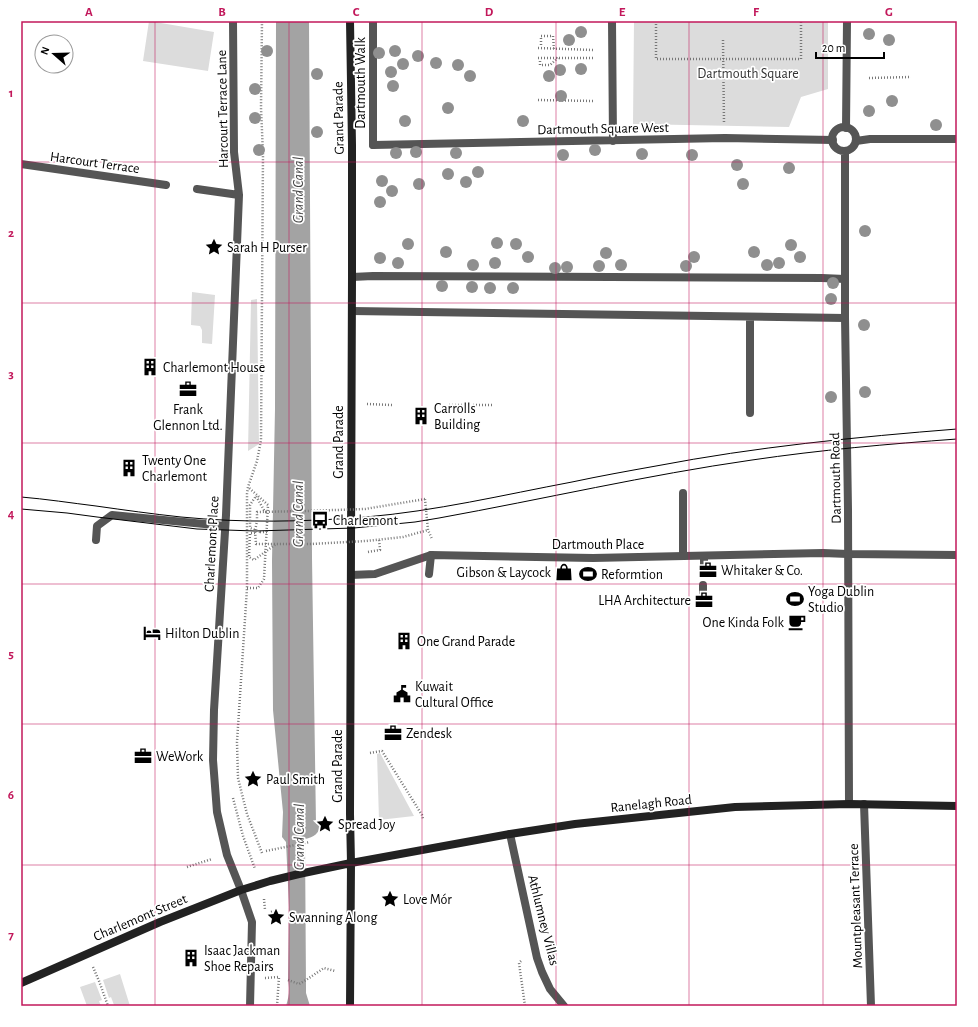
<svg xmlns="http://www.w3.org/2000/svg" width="978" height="1027" viewBox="0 0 978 1027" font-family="'Alegreya Sans',sans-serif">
	<rect width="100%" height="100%" fill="#fff"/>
	<path fill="#dcdcdc" d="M149,21L214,32L208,71L143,61Z
		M634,21H828V89L801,97L789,127L633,124Z
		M192,292L215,295L212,344L202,343V330L200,326L191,325Z
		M257,299L259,444L248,451L251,300Z
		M380,753L414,816L379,820L377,754Z
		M120,974L130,1006H112L114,1005L111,997L109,998L103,980Z
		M95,982L102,1000L99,1001L101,1006H87L80,987Z"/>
	<path fill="#a3a3a3" d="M276,21H309L312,558L316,824H321C319,834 314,837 305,839L306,988V993L310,1006H286C289,996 290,990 288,980L289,907L286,842L282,837L283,812L273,710L272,561L275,409Z"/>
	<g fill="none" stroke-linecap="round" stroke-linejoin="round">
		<path stroke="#777" stroke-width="2.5" stroke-dasharray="1 2" stroke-linecap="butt" d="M656,21V59H801V21
			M723,40L724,123
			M541,45V36H553L554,49
			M538,48L593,50
			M538,58H593
			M540,61V65H550L558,58
			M869,78L911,77
			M538,100L593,101
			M367,404L392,405
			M449,405H494
			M425,499L428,530L432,539
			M260,532H267
			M368,552L380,550L379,539
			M247,588H258L264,579L268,505L248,487
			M370,753L382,751L422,815L423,819
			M233,798L243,836L255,869
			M386,824V828
			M266,851L310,842
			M262,853L247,814L238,778L237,742L247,588V494L248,487L257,461L261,440L263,154L261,108L262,21
			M187,867L212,859
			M264,899L265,910
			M271,912L275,911
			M521,961L519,963L525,1006
			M93,967L99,981L108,1006
			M265,978L279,977L277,1006
			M288,980L299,984L306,980L324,968L335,971"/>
		<path stroke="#555" stroke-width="8" d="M373,145V21
			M352,277L373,276L822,278L845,279
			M352,311L845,318
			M750,317V413
			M96,540L97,526L112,515L225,526
			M683,556V493
			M704,565V556
			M429,574L431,555
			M703,592V585"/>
		<path stroke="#555" stroke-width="8" d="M233,21L234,152L239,195L226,515L214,710L213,760L217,812L227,855L241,890L252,922L250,1006
			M612,21L613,141
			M856,141L870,139H957
			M373,145L725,138L833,140
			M21,164L166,185
			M197,189L239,195
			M351,575L375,574L431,555L593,558L823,553L848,554L957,555
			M864,804L871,1006
			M510,834L537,958L542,972L550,989L564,1006"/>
		<path stroke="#555" stroke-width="8" d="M832 139a12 12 0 1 1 24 0a12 12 0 1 1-24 0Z
			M846,128L847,21
			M845,151V318L848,509L849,804"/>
		<path stroke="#222" stroke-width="8" d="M350,21L352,145V277L350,814L351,863L350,1006
			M21,983L160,922L241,890L270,881L299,874L351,863L510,834L575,824L735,807L849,804L957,806"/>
		<path stroke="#000" stroke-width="1" d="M21,497C46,499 71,503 96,506C124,510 153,514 181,517C242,523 305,522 366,517C436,511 503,495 572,482C600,476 628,471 656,466C755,447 856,437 957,429
			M21,509L67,513L97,517L197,529L255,531L354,528L415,522L439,518C544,499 647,475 752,460C820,450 888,444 957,439"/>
		<path stroke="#777" stroke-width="2.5" stroke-dasharray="1 2" stroke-linecap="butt" d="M425,499L365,509L306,511L257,512V521L255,531L256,544H311L366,541L403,537L428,530
			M260,532L250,528V505L256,496L265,512H266
			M255,533H250L249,557L254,560L276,544"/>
	</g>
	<g fill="#8f8f8f">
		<circle cx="581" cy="32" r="6"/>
		<circle cx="869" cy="34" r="6"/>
		<circle cx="569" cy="40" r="6"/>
		<circle cx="889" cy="40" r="6"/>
		<circle cx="267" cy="51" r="6"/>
		<circle cx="395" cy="51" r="6"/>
		<circle cx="379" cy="53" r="6"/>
		<circle cx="418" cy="56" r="6"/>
		<circle cx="436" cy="63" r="6"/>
		<circle cx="403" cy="64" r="6"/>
		<circle cx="458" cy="65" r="6"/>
		<circle cx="581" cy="69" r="6"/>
		<circle cx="560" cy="70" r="6"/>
		<circle cx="391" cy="72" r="6"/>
		<circle cx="317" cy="74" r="6"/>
		<circle cx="470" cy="76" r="6"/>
		<circle cx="549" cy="76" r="6"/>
		<circle cx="393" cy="86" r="6"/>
		<circle cx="255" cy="89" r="6"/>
		<circle cx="561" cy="96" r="6"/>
		<circle cx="892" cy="101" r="6"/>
		<circle cx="448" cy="108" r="6"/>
		<circle cx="869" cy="111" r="6"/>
		<circle cx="255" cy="118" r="6"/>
		<circle cx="405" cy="121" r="6"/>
		<circle cx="523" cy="121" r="6"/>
		<circle cx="936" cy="125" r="6"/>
		<circle cx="317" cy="132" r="6"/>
		<circle cx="259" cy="150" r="6"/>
		<circle cx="595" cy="150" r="6"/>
		<circle cx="416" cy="152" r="6"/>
		<circle cx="396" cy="153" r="6"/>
		<circle cx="456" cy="153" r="6"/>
		<circle cx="642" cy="154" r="6"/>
		<circle cx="563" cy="155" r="6"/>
		<circle cx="692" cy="155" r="6"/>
		<circle cx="737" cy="165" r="6"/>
		<circle cx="789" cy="168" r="6"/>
		<circle cx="478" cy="172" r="6"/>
		<circle cx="448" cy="174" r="6"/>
		<circle cx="382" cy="181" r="6"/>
		<circle cx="466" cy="182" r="6"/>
		<circle cx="419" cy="184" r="6"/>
		<circle cx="743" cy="184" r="6"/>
		<circle cx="392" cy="191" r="6"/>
		<circle cx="380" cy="202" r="6"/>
		<circle cx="865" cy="231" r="6"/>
		<circle cx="497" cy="243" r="6"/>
		<circle cx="408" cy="244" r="6"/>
		<circle cx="516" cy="244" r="6"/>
		<circle cx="791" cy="245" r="6"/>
		<circle cx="446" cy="252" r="6"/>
		<circle cx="754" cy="252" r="6"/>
		<circle cx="606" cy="253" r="6"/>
		<circle cx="528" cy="257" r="6"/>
		<circle cx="694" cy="257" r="6"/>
		<circle cx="800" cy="257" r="6"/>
		<circle cx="380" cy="258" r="6"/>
		<circle cx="398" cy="263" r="6"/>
		<circle cx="495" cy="263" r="6"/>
		<circle cx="779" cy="263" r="6"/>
		<circle cx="473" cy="265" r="6"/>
		<circle cx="621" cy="265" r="6"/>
		<circle cx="767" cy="265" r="6"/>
		<circle cx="599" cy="266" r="6"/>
		<circle cx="686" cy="266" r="6"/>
		<circle cx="567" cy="267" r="6"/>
		<circle cx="555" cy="268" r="6"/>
		<circle cx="833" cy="283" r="6"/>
		<circle cx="442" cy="286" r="6"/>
		<circle cx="472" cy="287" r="6"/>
		<circle cx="490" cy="288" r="6"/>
		<circle cx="513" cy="288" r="6"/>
		<circle cx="831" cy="299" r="6"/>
		<circle cx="864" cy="325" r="6"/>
		<circle cx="865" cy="392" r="6"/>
		<circle cx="831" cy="397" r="6"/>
	</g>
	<path fill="none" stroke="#c2185b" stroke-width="1" stroke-opacity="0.55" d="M155,21V1006M289,21V1006M422,21V1006M556,21V1006M689,21V1006M823,21V1006M21,162H957M21,303H957M21,443H957M21,584H957M21,724H957M21,865H957"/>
	<defs>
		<g id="sight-bare" transform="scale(1.38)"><path d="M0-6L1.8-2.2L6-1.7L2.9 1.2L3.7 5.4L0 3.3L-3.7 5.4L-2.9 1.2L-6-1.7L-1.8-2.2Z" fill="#000" stroke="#fff" stroke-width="2.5" paint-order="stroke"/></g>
		<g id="building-bare" transform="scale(1.38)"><path d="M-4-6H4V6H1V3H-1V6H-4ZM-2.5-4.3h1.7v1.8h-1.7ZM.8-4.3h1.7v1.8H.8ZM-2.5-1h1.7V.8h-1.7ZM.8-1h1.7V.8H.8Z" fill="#000" stroke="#fff" stroke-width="2.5" paint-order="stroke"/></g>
		<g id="office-bare" transform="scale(1.38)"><path d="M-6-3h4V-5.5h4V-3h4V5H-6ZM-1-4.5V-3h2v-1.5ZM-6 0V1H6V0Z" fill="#000" stroke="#fff" stroke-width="2.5" paint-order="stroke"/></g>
		<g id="bus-bare" transform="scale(1.38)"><path d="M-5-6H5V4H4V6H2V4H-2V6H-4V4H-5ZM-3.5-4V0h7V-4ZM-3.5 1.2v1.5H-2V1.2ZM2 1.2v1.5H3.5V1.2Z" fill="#000" stroke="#fff" stroke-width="2.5" paint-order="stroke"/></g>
		<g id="shop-bare" transform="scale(1.38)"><path d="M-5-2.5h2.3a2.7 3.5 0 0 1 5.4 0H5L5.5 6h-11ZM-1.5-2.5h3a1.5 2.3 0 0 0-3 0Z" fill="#000" stroke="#fff" stroke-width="2.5" paint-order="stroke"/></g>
		<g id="stadium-bare" transform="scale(1.38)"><path d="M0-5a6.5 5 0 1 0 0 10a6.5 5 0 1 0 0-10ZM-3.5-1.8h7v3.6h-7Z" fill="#000" stroke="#fff" stroke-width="2.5" paint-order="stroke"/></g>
		<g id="cafe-bare" transform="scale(1.38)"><path d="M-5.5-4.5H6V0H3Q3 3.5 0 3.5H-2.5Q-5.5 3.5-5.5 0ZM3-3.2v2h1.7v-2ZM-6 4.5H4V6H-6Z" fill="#000" stroke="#fff" stroke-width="2.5" paint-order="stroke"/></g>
		<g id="hotel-bare" transform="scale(1.38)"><path d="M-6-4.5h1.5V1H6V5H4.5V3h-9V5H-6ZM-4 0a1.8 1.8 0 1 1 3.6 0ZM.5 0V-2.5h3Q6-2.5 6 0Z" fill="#000" stroke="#fff" stroke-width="2.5" paint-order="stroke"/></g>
		<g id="civic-bare" transform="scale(1.38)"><path d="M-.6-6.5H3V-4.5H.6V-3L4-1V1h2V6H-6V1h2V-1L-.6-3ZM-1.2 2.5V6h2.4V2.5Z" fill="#000" stroke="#fff" stroke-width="2.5" paint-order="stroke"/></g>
	</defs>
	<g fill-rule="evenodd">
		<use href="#sight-bare" x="214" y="247"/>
		<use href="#building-bare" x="150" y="367"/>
		<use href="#office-bare" x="188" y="389"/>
		<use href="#building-bare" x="421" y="416"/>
		<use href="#building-bare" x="129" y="468"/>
		<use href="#bus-bare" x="320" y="520"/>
		<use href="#office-bare" x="708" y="570"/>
		<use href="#shop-bare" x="564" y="572"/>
		<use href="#stadium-bare" x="588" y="574"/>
		<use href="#stadium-bare" x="795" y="599"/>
		<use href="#office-bare" x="704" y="600"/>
		<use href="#cafe-bare" x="797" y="622"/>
		<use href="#hotel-bare" x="152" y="633"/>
		<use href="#building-bare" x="404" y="641"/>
		<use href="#civic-bare" x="402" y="694"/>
		<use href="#office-bare" x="393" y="733"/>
		<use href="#office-bare" x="143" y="756"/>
		<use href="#sight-bare" x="253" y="779"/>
		<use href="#sight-bare" x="325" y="824"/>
		<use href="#sight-bare" x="390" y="899"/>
		<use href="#sight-bare" x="276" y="917"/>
		<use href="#building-bare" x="191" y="958"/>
	</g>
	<g text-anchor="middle" stroke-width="3.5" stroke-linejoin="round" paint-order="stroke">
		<g font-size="14" fill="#333" stroke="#fff">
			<text x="748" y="78">Dartmouth Square</text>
		</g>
		<g font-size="14" fill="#000" stroke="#fff">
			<text transform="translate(360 83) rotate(-90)" y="5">Dartmouth Walk</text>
			<text transform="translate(222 109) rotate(-91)" y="5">Harcourt Terrace Lane</text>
			<text transform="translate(338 118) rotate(-91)" y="5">Grand Parade</text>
			<text transform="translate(603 128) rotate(-1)" y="5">Dartmouth Square West</text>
			<text transform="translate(95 162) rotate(8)" y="5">Harcourt Terrace</text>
			<text transform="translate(338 442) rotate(-90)" y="5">Grand Parade</text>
			<text transform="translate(835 478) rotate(-91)" y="5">Dartmouth Road</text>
			<text transform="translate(211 544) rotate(-87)" y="5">Charlemont Place</text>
			<text x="598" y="549">Dartmouth Place</text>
			<text transform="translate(337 766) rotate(-90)" y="5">Grand Parade</text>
			<text transform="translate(651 803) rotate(-6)" y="5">Ranelagh Road</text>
			<text transform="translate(855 906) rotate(-92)" y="5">Mountpleasant Terrace</text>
			<text transform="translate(140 917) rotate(-23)" y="5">Charlemont Street</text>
			<text transform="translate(544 920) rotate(76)" y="5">Athlumney Villas</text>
		</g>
		<g font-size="14" fill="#000" stroke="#fff" text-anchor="start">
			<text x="227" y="252">Sarah H Purser</text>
			<text x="163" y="372">Charlemont House</text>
			<text x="434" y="413">Carrolls<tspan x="434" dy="16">Building</tspan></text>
			<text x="188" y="414" text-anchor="middle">Frank<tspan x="188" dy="16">Glennon Ltd.</tspan></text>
			<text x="142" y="465">Twenty One<tspan x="142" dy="16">Charlemont</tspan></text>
			<text x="333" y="525">Charlemont</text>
			<text x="721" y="575">Whitaker &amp; Co.</text>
			<text x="551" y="577" text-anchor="end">Gibson &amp; Laycock</text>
			<text x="601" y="579">Reformtion</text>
			<text x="808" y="596">Yoga Dublin<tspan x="808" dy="16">Studio</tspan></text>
			<text x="691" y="605" text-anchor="end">LHA Architecture</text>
			<text x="784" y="627" text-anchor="end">One Kinda Folk</text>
			<text x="165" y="638">Hilton Dublin</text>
			<text x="417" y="646">One Grand Parade</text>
			<text x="415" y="691">Kuwait<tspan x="415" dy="16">Cultural Office</tspan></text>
			<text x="406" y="738">Zendesk</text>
			<text x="156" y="761">WeWork</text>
			<text x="266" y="784">Paul Smith</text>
			<text x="338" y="829">Spread Joy</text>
			<text x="403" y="904">Love Mór</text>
			<text x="289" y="922">Swanning Along</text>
			<text x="204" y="955">Isaac Jackman<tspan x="204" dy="16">Shoe Repairs</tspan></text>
		</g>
		<g font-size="15" font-style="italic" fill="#444" stroke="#fff">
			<text transform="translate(298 190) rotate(-90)" y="5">Grand Canal</text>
			<text transform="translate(298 514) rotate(-90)" y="5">Grand Canal</text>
			<text transform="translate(299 837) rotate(-90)" y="5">Grand Canal</text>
		</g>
	</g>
	<rect width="978" height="1027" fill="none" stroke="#ffffff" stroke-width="44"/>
	<g transform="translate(54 54) rotate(290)"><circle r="19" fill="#ffffff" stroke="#999999"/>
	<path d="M0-3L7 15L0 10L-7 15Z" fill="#000000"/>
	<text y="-6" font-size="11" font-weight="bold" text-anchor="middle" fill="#000000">N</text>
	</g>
	<path d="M816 52v6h68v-6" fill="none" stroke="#000000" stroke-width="2"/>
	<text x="822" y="52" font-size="12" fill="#000000" stroke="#ffffff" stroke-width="3" paint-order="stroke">20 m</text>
	<rect x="22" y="22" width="934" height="983" fill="none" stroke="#c2185b" stroke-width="1.5"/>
	<g font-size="13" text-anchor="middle" font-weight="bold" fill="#c2185b">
		<text x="89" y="16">A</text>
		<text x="222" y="16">B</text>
		<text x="356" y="16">C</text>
		<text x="489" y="16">D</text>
		<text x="622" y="16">E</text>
		<text x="756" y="16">F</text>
		<text x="889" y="16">G</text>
		<text x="11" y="97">1</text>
		<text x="11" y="237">2</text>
		<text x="11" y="378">3</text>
		<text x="11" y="518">4</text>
		<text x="11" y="658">5</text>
		<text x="11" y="799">6</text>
		<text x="11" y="939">7</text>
	</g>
</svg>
